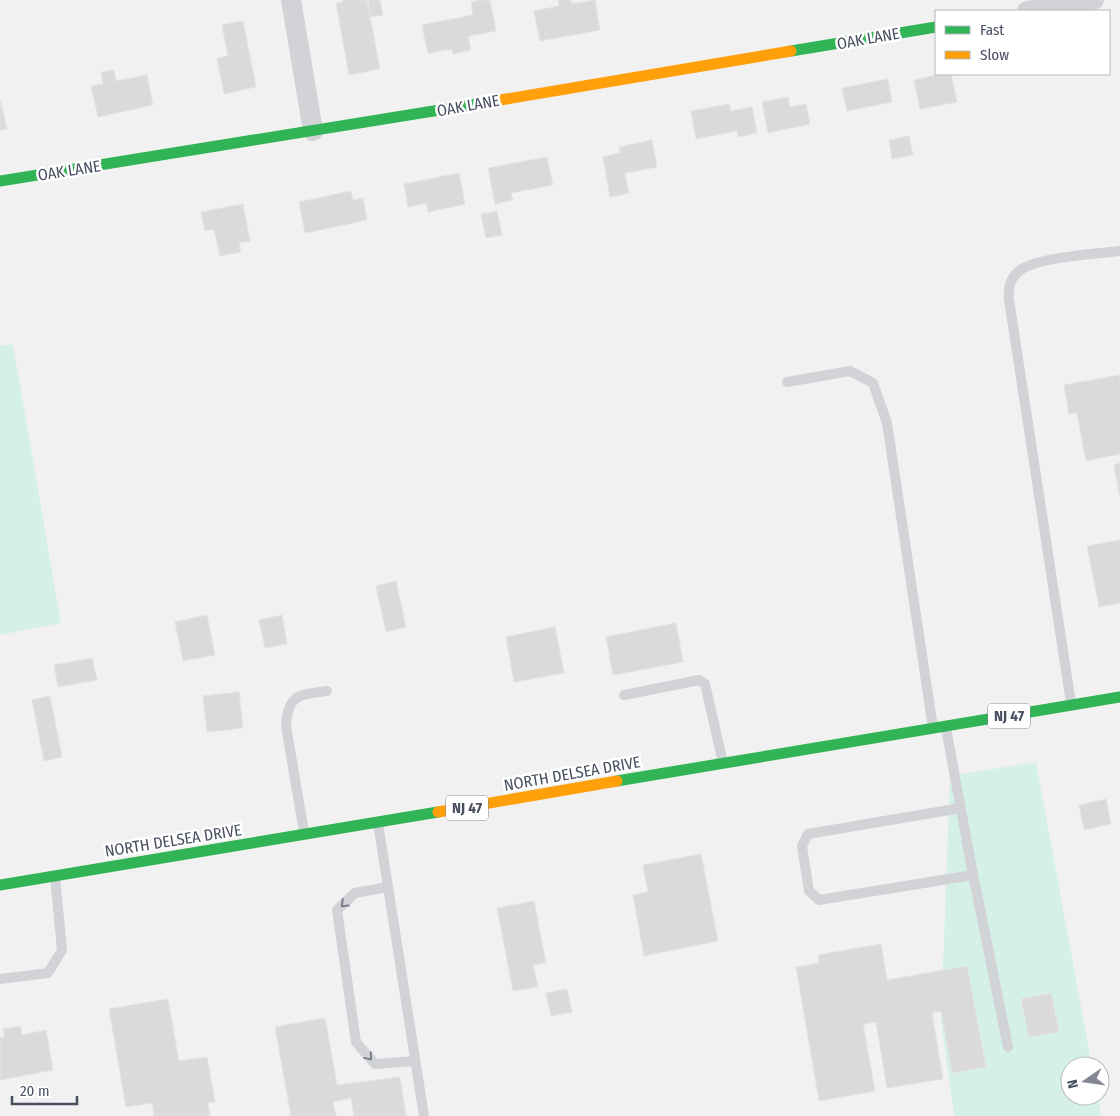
<svg xmlns="http://www.w3.org/2000/svg" width="1120" height="1116" viewBox="0 0 1120 1116" font-family="'Fira Sans Condensed',sans-serif">
	<rect width="100%" height="100%" fill="#f2f1f1"/>
	<path fill="#d5f1e7" d="M13,344L61,623L0,635V346Z
		M1036,762L1092,1066H1070V1096H1098L1101,1116H954L941,1021L950,776Z"/>
	<path fill="#dadadd" stroke="#e3e3e4" d="M343,0H367L380,69L349,75L336,3L343,2Z
		M368,0H380L383,15L371,17Z
		M482,0H490L496,31L468,36L471,50L453,54L452,49L428,53L422,25L473,15L471,2Z
		M558,0H571L572,4L595,0L600,30L540,41L534,11L559,6Z
		M243,21L256,87L224,94L217,58L228,56L222,25Z
		M114,70L116,81L147,75L153,105L98,117L91,86L103,84L101,72Z
		M942,74H951L957,102L920,109L914,80Z
		M888,79L892,102L847,111L842,88Z
		M788,97L790,107L806,104L810,124L768,133L762,102Z
		M0,100L7,129L0,131Z
		M729,104L731,111L752,107L757,133L738,137L737,131L696,139L691,111Z
		M909,136L913,155L892,159L889,140Z
		M652,140L657,167L625,173L629,193L610,197L603,157L620,153L619,147Z
		M547,157L553,185L511,193L513,200L495,204L488,168Z
		M459,173L465,204L428,212L427,203L408,207L404,184Z
		M351,191L353,200L363,198L367,220L305,233L299,202Z
		M243,204L250,241L239,243L241,252L220,256L214,229L205,231L201,212Z
		M497,211L502,235L486,238L481,214Z
		M1120,375V454L1086,461L1077,413L1069,414L1064,385Z
		M1120,463V498L1114,465Z
		M1120,540V603L1099,607L1087,546Z
		M396,581L406,627L386,632L376,586Z
		M207,615L215,655L183,661L175,622Z
		M282,615L287,644L265,648L259,620Z
		M676,623L683,662L613,675L606,637Z
		M555,627L564,673L514,682L506,637Z
		M92,658L97,680L58,687L54,665Z
		M239,692L243,728L207,732L203,696Z
		M50,696L62,757L44,761L32,700Z
		M1106,799L1111,824L1084,830L1079,805Z
		M701,854L718,941L644,956L633,895L648,892L643,865Z
		M534,901L546,963L533,965L538,987L513,991L497,908Z
		M881,944L887,980L967,966L986,1067L952,1073L941,1011L932,1013L943,1079L887,1088L876,1022L863,1024L875,1091L819,1101L796,967L819,963L818,955Z
		M567,989L572,1012L551,1016L546,993Z
		M1051,993L1059,1032L1029,1037L1021,999Z
		M168,999L179,1061L207,1057L215,1102L208,1103L210,1116H154L152,1103L126,1107L109,1009Z
		M325,1018L337,1085L400,1077L406,1116H354L351,1098L333,1102L336,1116H291L275,1027Z
		M20,1026L22,1035L46,1030L53,1070L0,1080V1037H5L3,1029Z"/>
	<g fill="none" stroke-linecap="round" stroke-linejoin="round">
		<path stroke="#d2d3d7" stroke-width="10" d="M787,382L850,371L873,383L887,423L933,728
			M624,695L699,680L705,684L723,763
			M1071,703L1009,300C1008,289 1009,280 1018,272C1034,257 1097,254 1120,251
			M946,728L973,875L819,900L809,891L802,846L808,834L961,808
			M378,823L424,1116
			M304,832L286,726C288,694 299,695 327,691
			M973,874L1008,1047
			M388,887L355,893L337,910L356,1042L375,1064L415,1061
			M0,979L48,973L62,950L55,877"/>
		<path stroke="#d2d3d7" stroke-width="20" d="M291,0L313,131
			M1027,11L1094,0"/>
		<path stroke="#30b455" stroke-width="11" d="M791,51L936,27
			M0,181L483,103
			M617,781L1120,697
			M0,885L438,812"/>
		<path stroke="#ff9f0a" stroke-width="11" d="M483,103L791,51
			M438,812L617,781"/>
	</g>
	<defs><path id="oneway-chevron" d="M-2-3.5L2.5 0L-2 3.5" fill="none" stroke-width="1.6" stroke-linecap="round" stroke-linejoin="round" transform="scale(1.25)"/></defs>
	<g stroke="#787d89">
		<use href="#oneway-chevron" transform="translate(344 904) rotate(137)"/>
		<use href="#oneway-chevron" transform="translate(369 1057) rotate(50)"/>
	</g>
	<g text-anchor="middle" stroke-width="5" stroke-linejoin="round" paint-order="stroke">
		<g fill="#fff" stroke="#7e838f" stroke-width="1">
			<rect x="988" y="703.5" width="42" height="25" rx="4"/>
			<rect x="446" y="795.5" width="42" height="25" rx="4"/>
		</g>
		<g font-size="15" font-weight="bold" fill="#474e5f">
			<text x="1009" y="721">NJ 47</text>
			<text x="467" y="813">NJ 47</text>
		</g>
		<g font-size="16" fill="#474e5f" stroke="#fff">
			<text transform="translate(868 38) rotate(-10)" y="6">OAK LANE</text>
			<text transform="translate(468 105) rotate(-10)" y="6">OAK LANE</text>
			<text transform="translate(69 170) rotate(-9)" y="6">OAK LANE</text>
			<text transform="translate(572 773) rotate(-10)" y="6">NORTH DELSEA DRIVE</text>
			<text transform="translate(173 840) rotate(-9)" y="6">NORTH DELSEA DRIVE</text>
		</g>
	</g>
	<rect x="935" y="10" width="175" height="65" fill="#ffffff" stroke="#b5b8bf"/>
	<rect x="945" y="26" width="25" height="8" fill="#30b455" stroke="#b5b8bf"/>
	<text x="980" y="35" font-size="15" fill="#474e5f">Fast</text>
	<rect x="945" y="51" width="25" height="8" fill="#ff9f0a" stroke="#b5b8bf"/>
	<text x="980" y="60" font-size="15" fill="#474e5f">Slow</text>
	<g transform="translate(1085 1081) rotate(257)"><circle r="24" fill="#ffffff" stroke="#b5b8bf"/>
	<path d="M0-4L9 19L0 12L-9 19Z" fill="#838792"/>
	<text y="-8" font-size="14" font-weight="bold" text-anchor="middle" fill="#474e5f">N</text>
	</g>
	<path d="M12 1096v8h65v-8" fill="none" stroke="#474e5f" stroke-width="2.5"/>
	<text x="20" y="1096" font-size="15" fill="#474e5f" stroke="#ffffff" stroke-width="4" paint-order="stroke">20 m</text>
</svg>
